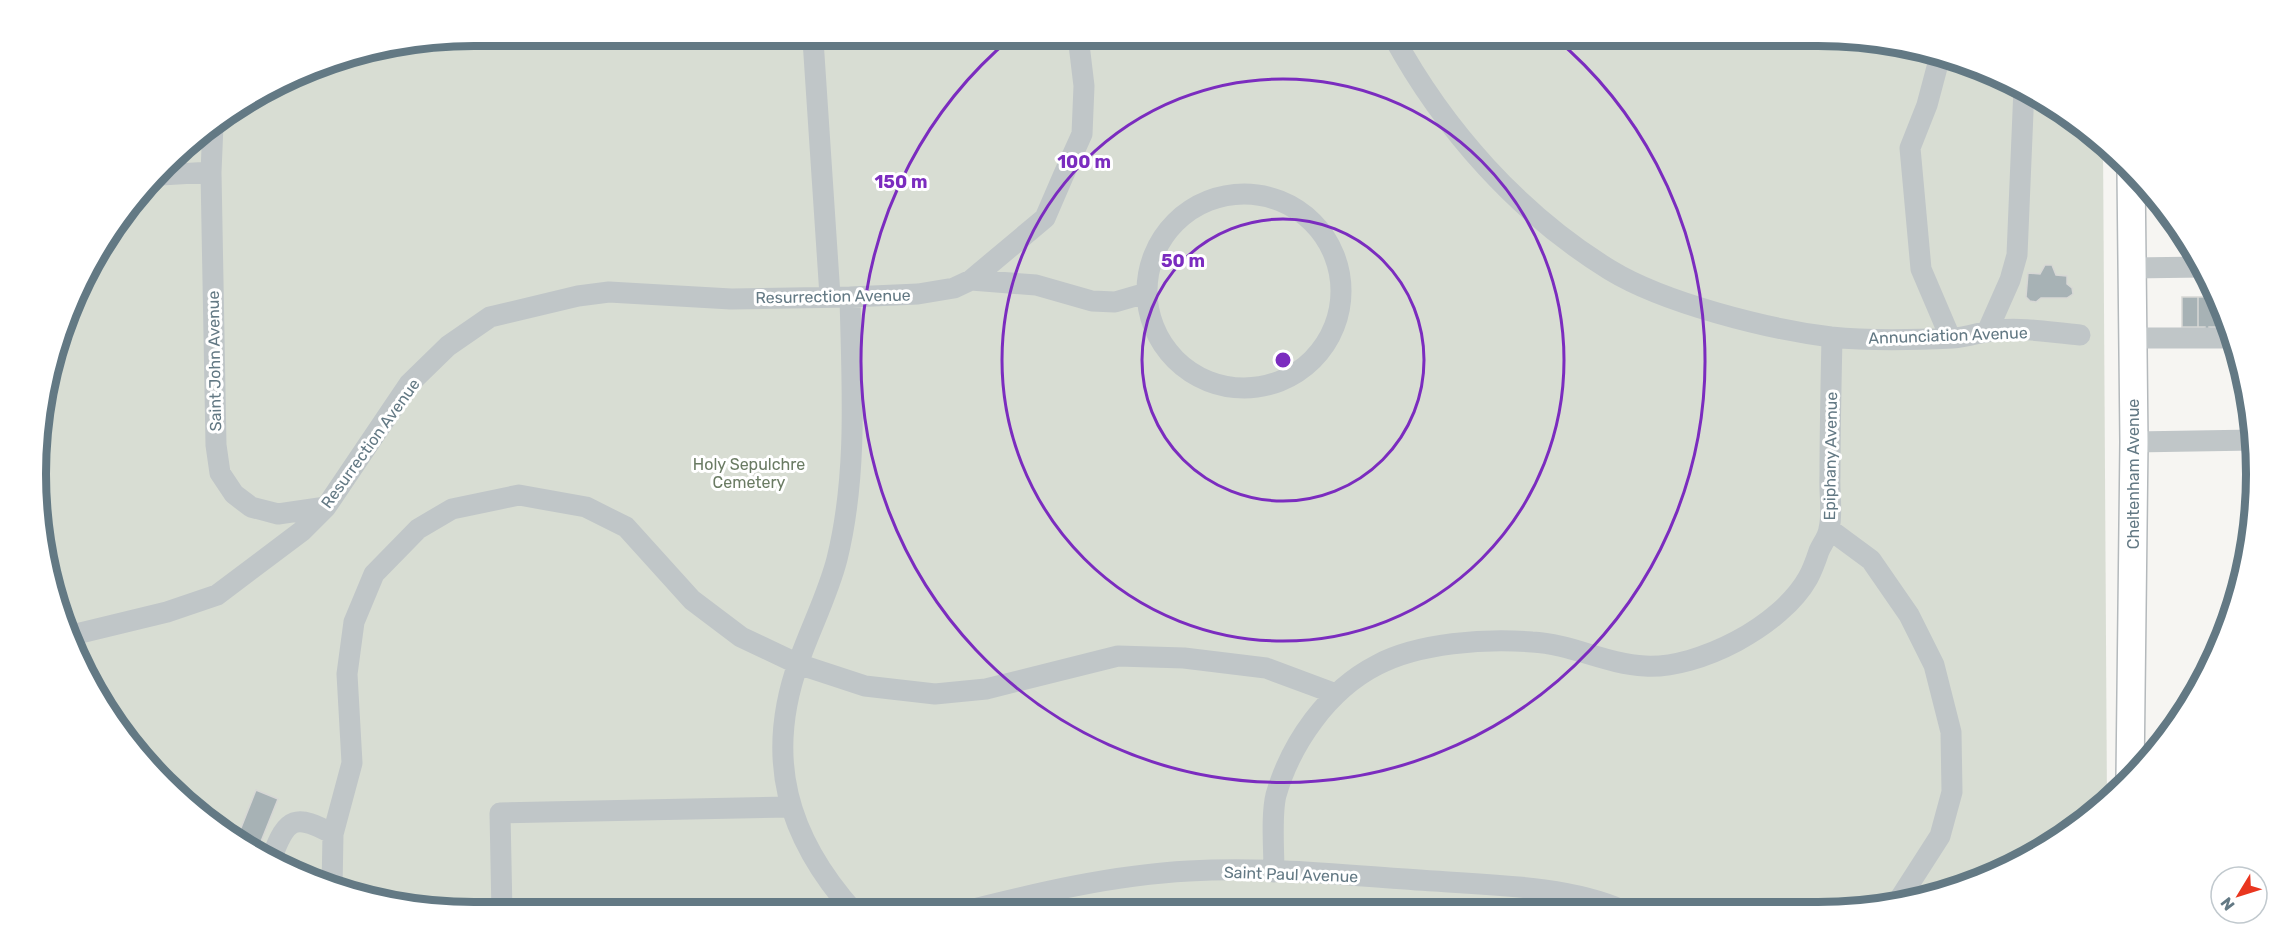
<svg xmlns="http://www.w3.org/2000/svg" width="2293" height="949" viewBox="0 0 2293 949" font-family="Rubik,sans-serif">
	<rect width="100%" height="100%" fill="#f6f5f2"/>
	<path fill="#d8ddd3" d="M475,36H1818L1959,59L2037,95L2103,142L2107,805L1987,879L1876,909L475,913L334,890L207,822L110,718L69,642L44,560L40,417L59,334L95,256L186,145L256,95L333,59Z"/>
	<path fill="#a7b2b5" stroke="#d7d7d5" stroke-width="1.5" d="M2178,226L2186,239H2178Z
		M2045,265H2052L2056,275L2067,276V284L2072,288L2073,294L2067,298H2041L2036,302L2030,301L2026,297L2028,273L2040,274Z
		M2182,297H2198V327H2182Z
		M2198,297H2216V327H2209V331H2205V327H2198Z
		M256,790L278,799L258,849L237,838Z"/>
	<g fill="none" stroke-linecap="round" stroke-linejoin="round">
		<g stroke="#b4b9bc" stroke-width="30">
			<path id="major" d="M2130,778L2134,442L2131,170"/>
		</g>
		<path stroke="#c0c6c8" stroke-width="21" d="M748,36L813,40L820,36
			M1393,36C1444,130 1519,214 1610,270C1664,303 1767,329 1831,337C1870,341 1914,340 1953,338C1969,337 1983,331 1998,330C2024,327 2054,333 2080,335
			M813,40L830,296
			M1940,56L1927,105L1910,148L1921,269L1950,337
			M213,125L211,172L216,445L220,473L234,494L251,507L278,514L326,507
			M161,175L211,172
			M1147 291a97 97 0 1 1 194 0a97 97 0 1 1-194 0Z
			M2132,268L2203,267
			M971,280L1036,285L1092,301L1115,302L1146,293
			M850,297C852,384 858,474 837,559C828,594 811,627 799,661C764,758 787,837 854,912
			M1987,332L2010,280L2017,255L2024,88
			M2133,338H2233
			M2134,442L2255,440
			M1829,529L1871,560L1909,615L1934,665L1951,732L1952,792L1940,836L1897,903
			M68,636L167,612L217,595L302,531L326,507L409,384L448,346L490,317L578,296L609,292L731,299L850,297L918,294L954,288L971,280L1045,218L1064,174L1082,134L1084,86L1078,36
			M272,857C287,816 296,814 333,834
			M1274,872C1274,850 1271,815 1276,795C1291,743 1328,690 1377,665C1418,643 1486,638 1532,642C1571,644 1606,664 1645,666C1699,669 1781,626 1808,578C1813,569 1816,560 1819,551C1822,544 1828,537 1829,529C1833,513 1829,493 1830,476C1830,430 1831,383 1832,337
			M332,889L333,834L352,763L347,674L354,622L374,574L418,529L452,509L519,495L586,507L626,527L692,600L741,637L798,664L865,686L935,694L986,689L1118,656L1184,658L1266,668L1336,694
			M962,912C1037,893 1113,875 1189,871C1270,866 1353,876 1434,881C1491,885 1569,886 1622,910
			M502,913L500,813L790,807"/>
		<use href="#major" stroke="#fff" stroke-width="27"/>
	</g>
	<g fill="none" stroke="#7b2cbf" stroke-width="3">
		<circle cx="1283" cy="360" r="141"/>
		<circle cx="1283" cy="360" r="281"/>
		<path d="M1554 37A422 422 0 1 1 1012 37"/>
	</g>
	<g text-anchor="middle" stroke-width="6" stroke-linejoin="round" paint-order="stroke">
		<g font-size="16" fill="#637984" stroke="#fff">
			<text transform="translate(833 296) rotate(-1)" y="6">Resurrection Avenue</text>
			<text transform="translate(1948 335) rotate(-2)" y="6">Annunciation Avenue</text>
			<text transform="translate(214 361) rotate(-91)" y="6">Saint John Avenue</text>
			<text transform="translate(370 443) rotate(-54)" y="6">Resurrection Avenue</text>
			<text transform="translate(1830 456) rotate(-89)" y="6">Epiphany Avenue</text>
			<text transform="translate(2133 474) rotate(-90)" y="6">Cheltenham Avenue</text>
			<text transform="translate(1291 874) rotate(2)" y="6">Saint Paul Avenue</text>
		</g>
		<g font-size="16" fill="#6a7b63" stroke="#fff">
			<text x="749" y="470">Holy Sepulchre<tspan x="749" dy="18">Cemetery</tspan></text>
		</g>
	</g>
	<path d="M0 0H2293V949H0ZM474 46H1818A428 428 0 0 1 2246 474V474A428 428 0 0 1 1818 902H474A428 428 0 0 1 46 474V474A428 428 0 0 1 474 46Z" fill="#fff" fill-rule="evenodd"/>
	<path fill="none" stroke="#637984" stroke-width="8" d="M474 46H1818A428 428 0 0 1 2246 474V474A428 428 0 0 1 1818 902H474A428 428 0 0 1 46 474V474A428 428 0 0 1 474 46Z"/>
	<circle cx="1283" cy="360" r="9" fill="#7b2cbf" stroke="#fff" stroke-width="3"/>
	<g font-size="18" text-anchor="middle" font-weight="bold" fill="#7b2cbf" stroke="#fff" stroke-width="6" stroke-linejoin="round" paint-order="stroke">
		<text x="1084" y="168">100 m</text>
		<text x="901" y="188">150 m</text>
		<text x="1183" y="267">50 m</text>
	</g>
	<g transform="translate(2239 895) rotate(232)"><circle r="28" fill="#ffffff" stroke="#c1c9ce" stroke-width="1.5"/>
	<path d="M0-4.5L10 22L0 15L-10 22Z" fill="#e9361f"/>
	<text y="-9" font-size="16" font-weight="bold" text-anchor="middle" fill="#637984">N</text>
	</g>
</svg>
